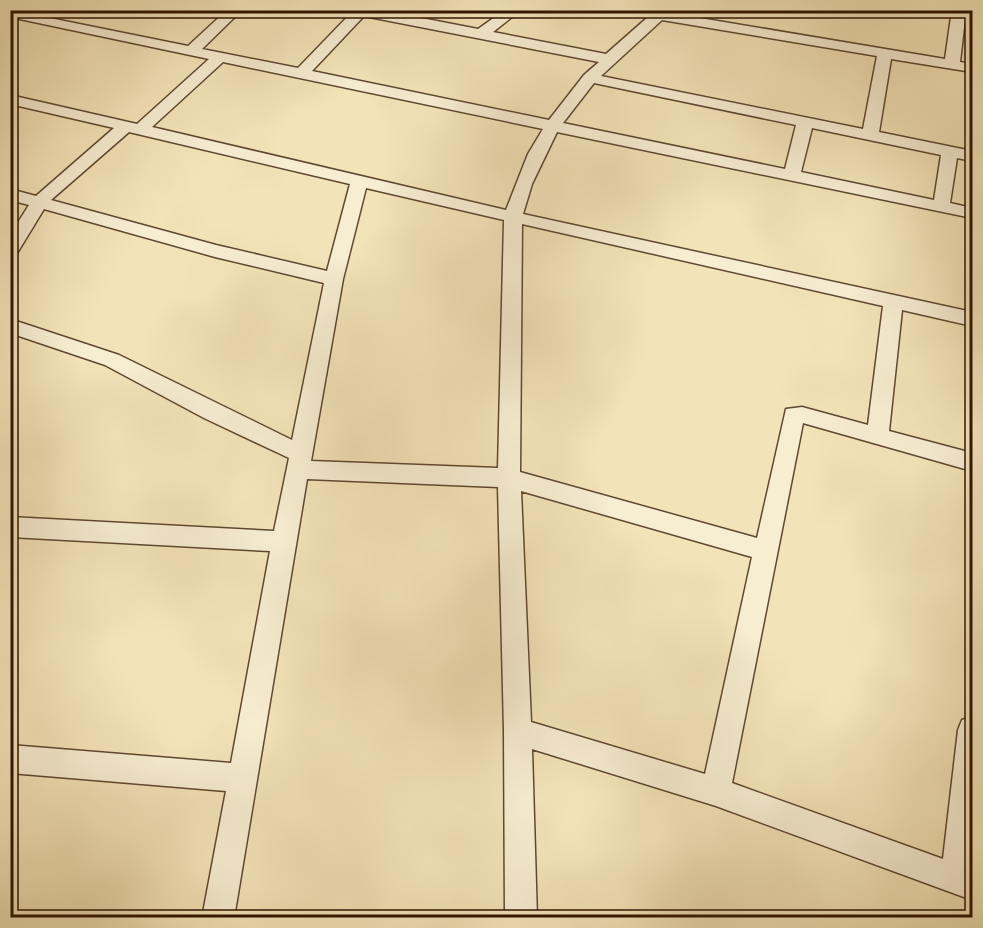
<svg xmlns="http://www.w3.org/2000/svg" width="983" height="928" viewBox="0 0 983 928" font-family="'Old Standard TT',serif">
	<rect width="100%" height="100%" fill="#f3e3b8"/>
	<filter id="stains"><feTurbulence type="fractalNoise" baseFrequency=".00333" numOctaves="4"/><feColorMatrix values="0 0 0 0 .2 0 0 0 0 .09 0 0 0 0 .02 0 0 0 .5 -.17"/></filter>
	<radialGradient id="worn" r=".72"><stop offset=".6" stop-color="#630" stop-opacity="0"/><stop offset="1" stop-color="#630" stop-opacity=".3"/></radialGradient>
	<g fill="none" stroke-linecap="round" stroke-linejoin="round">
		<g stroke="#5f4830" stroke-width="3">
			<path id="street" d="M10,10L188,46L227,10H242L202,49L298,68L354,10H380L478,29L505,10H521L493,32L606,54L656,10H671L670,13L945,59L952,10H966L960,62L972,64V72L891,59L879,132L972,151V161L957,158L950,203L972,208V218L557,132L532,184L523,214L972,312V326L902,310L889,431L972,453V471L803,423L732,783L943,859L958,730L962,720L972,717V900L716,806L532,749L537,918H505L504,731L498,487L307,479L234,918H202L226,791L10,773V745L231,763L270,551L10,537V517L274,531L289,458L204,418L105,365L10,333V319L119,355L292,440L324,283L215,257L44,209L16,255L10,257V235L29,205L10,200V189L36,196L114,128L10,104V95L137,124L209,59L10,17ZM364,16L599,62L584,75L549,120L312,71ZM662,20L877,56L863,129L601,76ZM223,62L543,129L528,154L506,210L152,127ZM594,83L796,125L785,169L563,123ZM812,128L941,155L934,200L801,172ZM129,132L350,184L327,271L216,245L51,200ZM366,188L504,220L498,468L311,461L343,279ZM522,224L883,306L868,425L802,407L786,409L757,538L520,472ZM521,491L752,557L705,774L531,722Z"/>
		</g>
		<use href="#street" fill="#f7edd1" fill-rule="evenodd"/>
	</g>
	<rect width="983" height="928" fill="none" stroke="#f3e3b8" stroke-width="36"/>
	<rect x="12" y="12" width="959" height="904" fill="none" stroke="#2e1403" stroke-width="3"/>
	<rect x="18" y="18" width="947" height="892" fill="none" stroke="#2e1403" stroke-width="1.5"/>
	<rect width="100%" height="100%" filter="url(#stains)"/>
	<rect width="100%" height="100%" fill="url(#worn)"/>
</svg>
